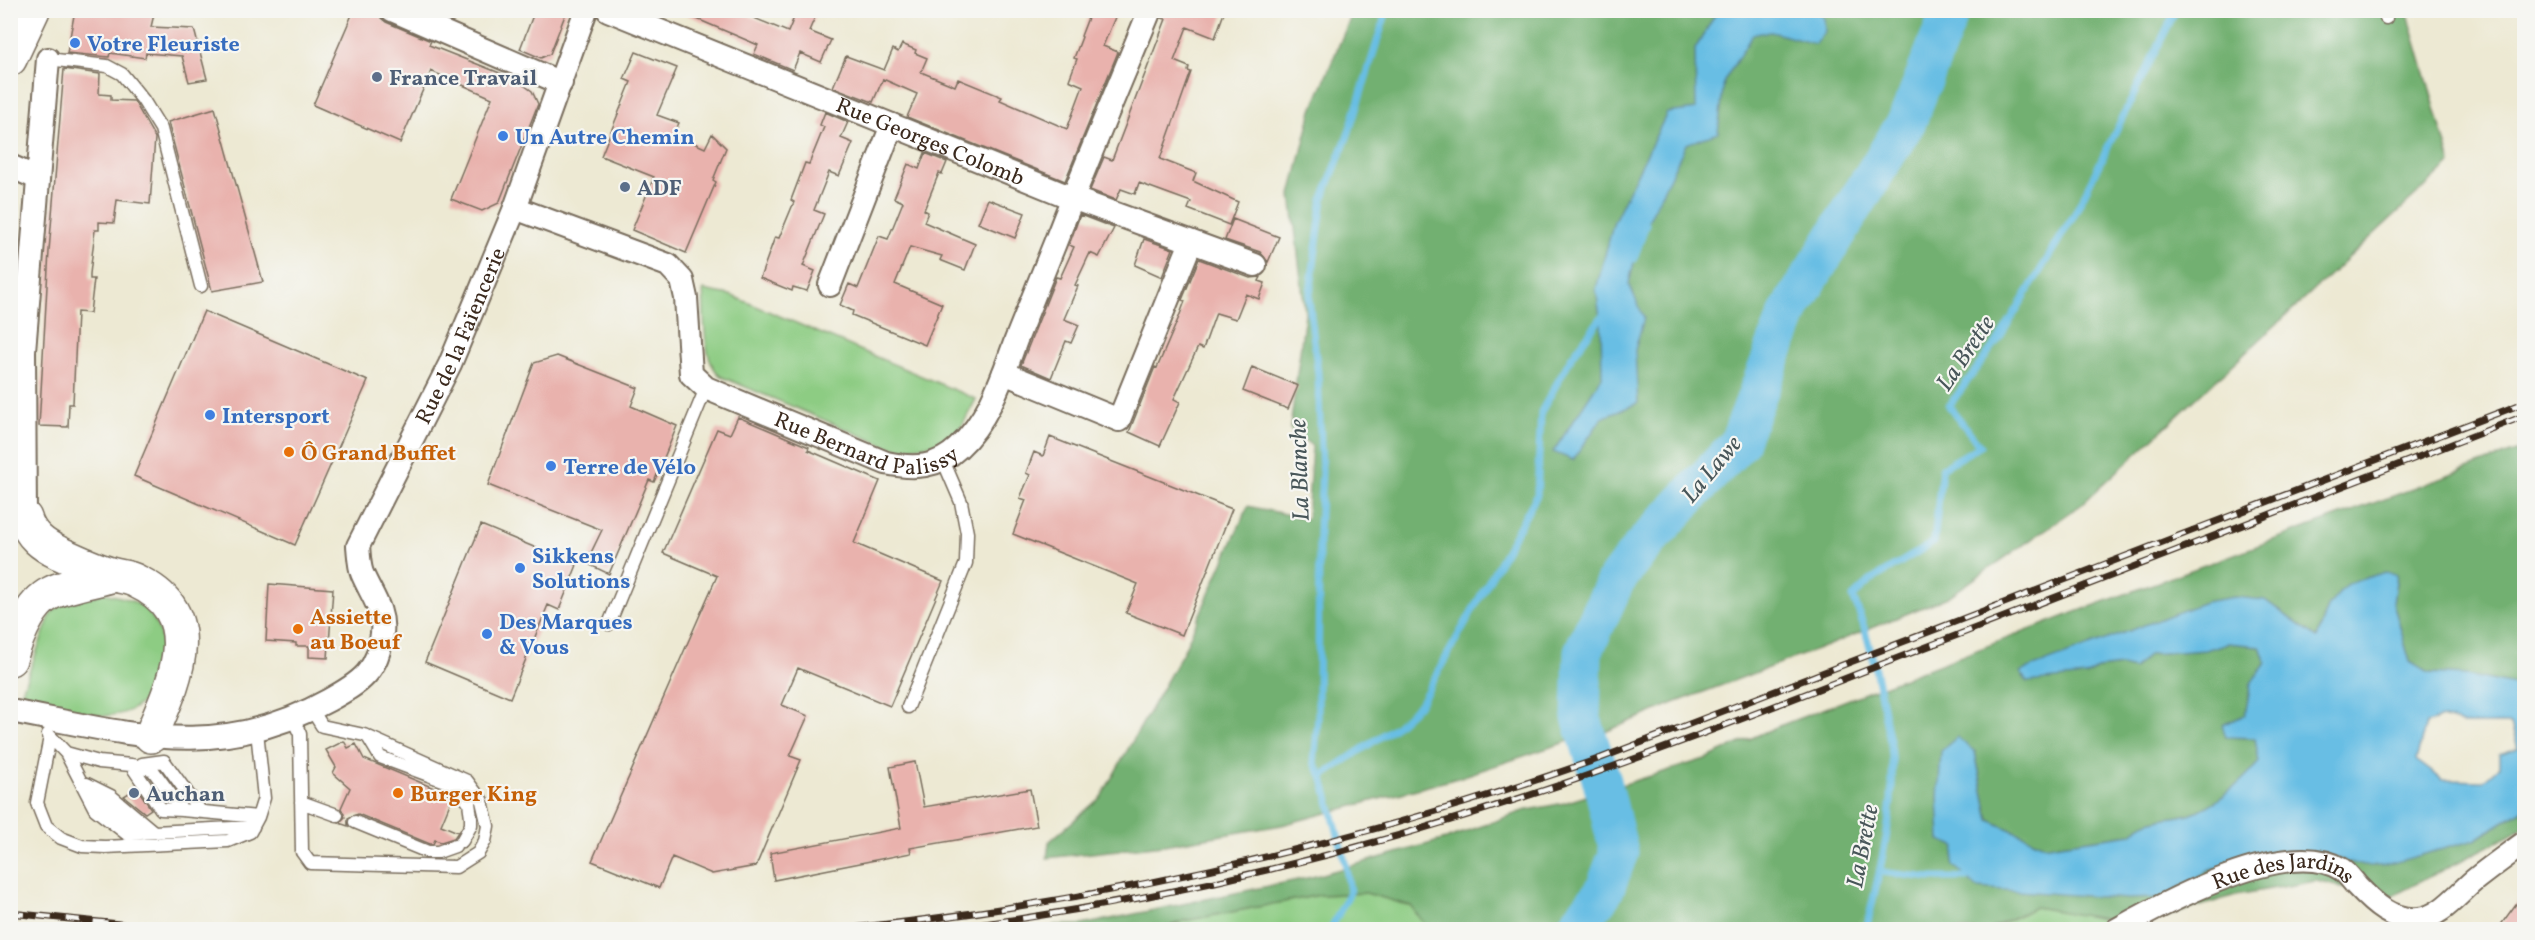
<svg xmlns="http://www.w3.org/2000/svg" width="2535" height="940" viewBox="0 0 2535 940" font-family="Vollkorn,serif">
	<rect width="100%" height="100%" fill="#f6f6f2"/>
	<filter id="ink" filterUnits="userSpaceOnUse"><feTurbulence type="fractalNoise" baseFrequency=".0167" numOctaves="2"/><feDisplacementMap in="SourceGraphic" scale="12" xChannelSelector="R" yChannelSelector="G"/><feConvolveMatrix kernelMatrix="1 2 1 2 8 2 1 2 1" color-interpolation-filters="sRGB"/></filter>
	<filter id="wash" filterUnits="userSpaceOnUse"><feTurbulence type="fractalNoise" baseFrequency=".008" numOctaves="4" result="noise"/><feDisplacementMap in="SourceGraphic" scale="24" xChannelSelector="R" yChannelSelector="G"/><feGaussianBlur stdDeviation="1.35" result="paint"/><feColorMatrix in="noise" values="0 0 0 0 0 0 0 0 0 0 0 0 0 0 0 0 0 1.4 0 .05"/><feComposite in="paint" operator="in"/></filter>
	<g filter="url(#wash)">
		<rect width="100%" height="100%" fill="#ede9d3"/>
		<path fill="#8dcc83" stroke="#647b50" stroke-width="1.5" d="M703,290L730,295L976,399L962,426L952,436L935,444L902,449L886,446L722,377C701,362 705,315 703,290Z
			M104,593C119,597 135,599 146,610C173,636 165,689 134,708C125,714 114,715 103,716L19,699L51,613L61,605Z
			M1366,893L1411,906L1425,925L1423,930H1160L1184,921L1320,895Z
			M2035,907L2100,918L2105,929L1991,930Z"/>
		<path fill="#72b071" stroke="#566d48" stroke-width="1.5" d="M1353,11H2407L2451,163L2081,505L1948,597L1824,647L1674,703L1598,735L1575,739L1458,778L1282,825L1164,845L1047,858L1049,842L1101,797L1184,650L1248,506L1307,519L1312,446L1290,429L1305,313L1291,195L1312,110Z
			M2524,448V687L2466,675L2428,673L2410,662L2393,603L2397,575L2329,605L2317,638L2265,600L2021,672L2086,676L2097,669L2121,666L2134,669L2148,654L2205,650L2227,643L2260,646L2266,663L2251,684L2245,715L2226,737L2255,738L2260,762C2241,783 2220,803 2192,813C2172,820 2146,816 2132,834L2046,846L1989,820L1975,752L1938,798L2161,898L2210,870L2288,851L2475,840L2524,809V828L2389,898L2316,881L2236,895L2139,925L2035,907L1988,930H1423L1425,925L1411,906L1366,893L1320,895L1184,921L1160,929L1050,930L1054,925H1082L1312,877L1446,839L1523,811L1564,803L1705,759L1774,728L2068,615Z"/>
		<path fill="#67bee4" stroke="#517481" stroke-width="1.5" fill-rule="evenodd" d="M1720,10L1816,11L1824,18L1825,31L1815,44L1771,32L1753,34L1724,81L1718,133L1686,144L1639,240L1629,284L1644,318L1635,350L1638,403L1602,418L1573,460L1553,452L1602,377L1601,324L1596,289L1614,221L1667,113L1696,109L1695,49L1715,15Z
			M2385,572L2397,574L2393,603L2410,662L2428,673L2466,675L2524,687V809L2475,840L2382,866H2364L2322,854L2288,851L2210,870L2161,898L2127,899L1977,888L1953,865L1955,846L1940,840L1938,798L1941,751L1957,737L1975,752L1989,820L2046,846L2132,834C2146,816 2172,820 2192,813C2220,803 2241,783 2259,762L2255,738L2226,737L2222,725L2245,715L2251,683L2266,663L2260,646L2227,643L2206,650L2149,654L2134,669L2121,666L2097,669L2086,676L2027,682L2020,672L2205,602L2234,597L2265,600L2317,638L2329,605L2347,584ZM2440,718L2463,724H2511L2518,748L2499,754V767L2483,781L2443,780L2416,760L2426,724Z"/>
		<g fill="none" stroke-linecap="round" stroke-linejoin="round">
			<path stroke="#67bee4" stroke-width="7" d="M1634,259L1646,224
				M1322,776L1395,727L1420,704L1537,495L1541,412L1571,358L1606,311
				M1880,872L1930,878H1967
				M1330,930L1350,892L1345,862L1330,804L1322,776L1314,762L1318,718L1319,532L1322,471L1318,374L1309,300L1323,198L1348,135L1387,10
				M1866,930C1879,874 1895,815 1892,757C1892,744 1887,730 1885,717C1877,676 1869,635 1853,597L1870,581L1934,542L1942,468L1980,446L1949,406L2000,337L2074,215L2176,10"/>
			<path stroke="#67bee4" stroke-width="39" d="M1574,930L1604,891L1619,852L1602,781L1581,717L1583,652L1615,582L1640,549L1739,443L1789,311L1907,121L1951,10"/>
		</g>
		<g id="blocks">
			<path fill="#e9b2ad" d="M75,10H155L151,27L194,29L207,79L189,82L182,56L146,53L145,58L110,53L109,57L67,53Z
				M354,10H379L381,18L386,22L431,41L429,45L515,79L532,91L538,104L499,203L482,211L451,199L492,98L431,71L400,143L313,105Z
				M535,10H567L550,54L541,58L520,49Z
				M676,10H735L788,32L797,10H800L815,17L809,31L831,40L821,62L800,53L793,70L754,54L758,45Z
				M1091,10H1118L1103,46L1118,52L1065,181L907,117L917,94L883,79L873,102L833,87L846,56L884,70L893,49L898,52L902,44L916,50L915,53L927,58L921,72L955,86L958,79L1002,97L1000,100L1067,129L1083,86L1069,80L1077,59L1074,58L1082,37L1081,36Z
				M1163,10H1225L1215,38L1187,27L1174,61L1189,67L1188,71L1191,72L1160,159L1196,173L1193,181L1238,202L1229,225L1188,209L1191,202L1139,183L1135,194L1121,189L1116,200L1090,190L1104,157L1112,160L1166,19L1161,18Z
				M636,52L677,68L657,115L679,123L674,134L705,148L712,134L726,148L713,180L716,182L686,253L632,230L654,177L601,156L631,82L624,79Z
				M64,69L100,74L99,94L111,95V100L134,101L155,138L150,204L117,200L114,223L99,222V230H95L90,274V279H94L90,313L77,312L73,404H69L68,427L39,426L49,251Z
				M215,108L263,282L212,291L168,122Z
				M825,112L848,122L841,138L853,143L839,176L829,172L814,210L824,214L803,266L815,271L807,291L793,287L792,291L760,278L775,237L779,238L794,202L791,200L805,163L809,164L824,127L820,125Z
				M925,153L947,162L942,174L939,173L924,210L928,212L924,222L975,244L965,270L940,260L942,256L910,247L895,284L942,304L925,345L852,315L853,311L840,305L849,284L858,288L879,236L888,239L903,202L894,198L908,164L919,169Z
				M988,199L1025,213L1015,238L978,223Z
				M1080,215L1114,228L1099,257L1090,253L1075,285L1078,286L1064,319L1079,325L1071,343L1066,341L1051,378L1021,365L1056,277L1060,278L1074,247L1069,245Z
				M1233,219L1279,237L1268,262L1260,252L1225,240Z
				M1144,239L1173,249L1162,277L1135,265Z
				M1199,259L1250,278L1261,277L1259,281L1265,283L1259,299L1246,294L1236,319L1216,313L1203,349L1198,347L1174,399L1180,402L1160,446L1129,432L1155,367L1157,368L1179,317L1185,301L1182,300Z
				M204,311L368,381L295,545L134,476Z
				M557,356L638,388L631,406L677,426L654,482L649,480L609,574L586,563L602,530L488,485L534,363Z
				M1252,367L1298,386L1288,409L1243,391Z
				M738,417L809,447L808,450L880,481L854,543L943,581L890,706L798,668L782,705L808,716L790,756L801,760L756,866L712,874L672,857L659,888L592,861L717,576L663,553L717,429L730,434Z
				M1050,437L1232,509L1182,635L1126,613L1138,584L1013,534L1026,500L1020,498L1030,475L1026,473L1034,452L1043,456Z
				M481,525L577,565L559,610L548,605L510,698L425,662Z
				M269,584L333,589L328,658L309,657V646H296V643L266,641Z
				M344,741L348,748L356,744L364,759L453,796L441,825L458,832L454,838L441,842L435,840L433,844H430L358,814L348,818V826L339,823L345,817L341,808L350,788L333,773L336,767L326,750Z
				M915,762L924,807L1030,789L1037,826L910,848L911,853L774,880L770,853L901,828L890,767Z
				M137,788L151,809L145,813L124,796Z
				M2524,893V930H2497Z"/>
		</g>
	</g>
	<g filter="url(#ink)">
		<use href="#blocks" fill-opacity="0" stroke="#796d5d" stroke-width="1.5"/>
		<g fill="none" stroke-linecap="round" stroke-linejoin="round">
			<g stroke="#796d5d" stroke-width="15">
				<path id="lane" d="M2385,10L2386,18
					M48,59L107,66L122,74L143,100L161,129L201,286
					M609,624L706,388
					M908,707L966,563L967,533L961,502L943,460
					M293,719L300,734L302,852L310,863L456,867L478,853L485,841L488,826L482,801L467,781L364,735L322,726L312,710
					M48,734L66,753L99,762L131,765L161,809L182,810
					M50,737L37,803L46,826L61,838L82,846L105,847L228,841L250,832L258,817L264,798L257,731
					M368,737L380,757L447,782L461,792L469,803L471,817V825L462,841
					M66,753L95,809L127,834L154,832
					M142,764L164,761L201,812
					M131,765L152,769L182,810L258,817
					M87,784L111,796L154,832L253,827
					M92,790C106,806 125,826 147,831
					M301,802L337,815
					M355,822L428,852H438L455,846"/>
			</g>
			<g stroke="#796d5d" stroke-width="26">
				<g id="street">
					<path d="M392,10L561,83"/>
					<path id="s1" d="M608,10L1072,198L1255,265"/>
					<path d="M10,166L37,178"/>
					<path id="s2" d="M515,208L668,265L682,280L686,298L691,374L706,388L886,463C914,469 937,468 958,448C989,420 1002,378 1016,340C1029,308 1042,275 1055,243C1085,165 1118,88 1150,10"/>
					<path d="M830,285L892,125"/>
					<path d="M1004,373L1119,420L1191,242"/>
					<path d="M25,518L24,351L48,59"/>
					<path id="s3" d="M10,711C129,733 216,763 329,700C360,683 379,671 382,633C385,610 370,593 362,573C359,565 359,555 358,546L450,364L515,208L586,10"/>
					<path id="s4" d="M2116,930C2166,902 2288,836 2341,869C2347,873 2352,880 2357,886C2374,904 2392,921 2418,919C2441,918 2460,891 2477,878C2492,866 2509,854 2524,843"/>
				</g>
			</g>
			<g stroke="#796d5d" stroke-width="36">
				<path id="primary" d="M10,59L33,10
					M25,518C30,536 43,545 59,553C77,561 95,570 114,575C122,577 129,577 136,581C208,614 174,682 151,736
					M10,659C17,637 29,604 51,593C70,584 94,581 114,575"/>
			</g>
			<use href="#lane" stroke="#fff" stroke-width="12"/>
			<use href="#street" stroke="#fff" stroke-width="22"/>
			<use href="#primary" stroke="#fff" stroke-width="33"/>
			<g stroke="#3b2a1e" stroke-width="7">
				<path id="rail" d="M10,913L179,930
					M10,925L53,930
					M834,930C1096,904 1353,845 1601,758L2524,403
					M939,930C1142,905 1343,857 1536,793C1669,749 1799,696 1929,646C2128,569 2326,493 2524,416"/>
			</g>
			<use href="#rail" stroke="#f6f6f2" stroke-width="4.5" stroke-dasharray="14" stroke-linecap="butt"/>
		</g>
	</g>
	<g fill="#3f7fe0" stroke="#f6f6f2" stroke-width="2">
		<circle cx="75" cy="43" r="6"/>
		<circle cx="503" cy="136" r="6"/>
		<circle cx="210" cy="415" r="6"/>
		<circle cx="551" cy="466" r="6"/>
		<circle cx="520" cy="568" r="6"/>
		<circle cx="487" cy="634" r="6"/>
	</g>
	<g fill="#5c6f8a" stroke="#f6f6f2" stroke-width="2">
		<circle cx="377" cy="77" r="6"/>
		<circle cx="625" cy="187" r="6"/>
		<circle cx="134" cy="793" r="6"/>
	</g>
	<g fill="#e8710a" stroke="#f6f6f2" stroke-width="2">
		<circle cx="289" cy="452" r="6"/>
		<circle cx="298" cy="629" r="6"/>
		<circle cx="398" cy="793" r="6"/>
	</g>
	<g text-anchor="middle" stroke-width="4.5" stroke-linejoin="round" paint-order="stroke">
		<g font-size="22" font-weight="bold" fill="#366cbe" stroke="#f6f6f2" text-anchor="start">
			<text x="87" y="51">Votre Fleuriste</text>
			<text x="515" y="144">Un Autre Chemin</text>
			<text x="222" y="423">Intersport</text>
			<text x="563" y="474">Terre de Vélo</text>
			<text x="532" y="563">Sikkens<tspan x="532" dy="25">Solutions</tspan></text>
			<text x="499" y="629">Des Marques<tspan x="499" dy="25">&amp; Vous</tspan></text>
		</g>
		<g font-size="22" font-weight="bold" fill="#4e5e75" stroke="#f6f6f2" text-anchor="start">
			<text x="389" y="85">France Travail</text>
			<text x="637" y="195">ADF</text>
			<text x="146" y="801">Auchan</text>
		</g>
		<g font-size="22" fill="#3b2a1e" stroke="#f6f6f2">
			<text dy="8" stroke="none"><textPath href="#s1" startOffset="348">Rue Georges Colomb</textPath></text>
			<text dy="8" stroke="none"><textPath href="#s3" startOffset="744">Rue de la Faïencerie</textPath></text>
			<text dy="8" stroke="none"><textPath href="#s2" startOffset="471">Rue Bernard Palissy</textPath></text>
			<text dy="8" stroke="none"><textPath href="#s4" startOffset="182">Rue des Jardins</textPath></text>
		</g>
		<g font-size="22" font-weight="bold" fill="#c56008" stroke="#f6f6f2" text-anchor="start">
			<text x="301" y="460">Ô Grand Buffet</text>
			<text x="310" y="624">Assiette<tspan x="310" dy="25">au Boeuf</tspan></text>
			<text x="410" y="801">Burger King</text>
		</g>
		<g font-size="24" font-style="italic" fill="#485659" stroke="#f6f6f2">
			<text transform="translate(1965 353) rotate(-56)" y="8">La Brette</text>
			<text transform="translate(1711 469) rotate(-50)" y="8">La Lawe</text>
			<text transform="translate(1299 470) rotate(-92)" y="8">La Blanche</text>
			<text transform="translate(1862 846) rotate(-79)" y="8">La Brette</text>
		</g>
	</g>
	<rect width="2535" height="940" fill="none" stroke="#f6f6f2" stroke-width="36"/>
</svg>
